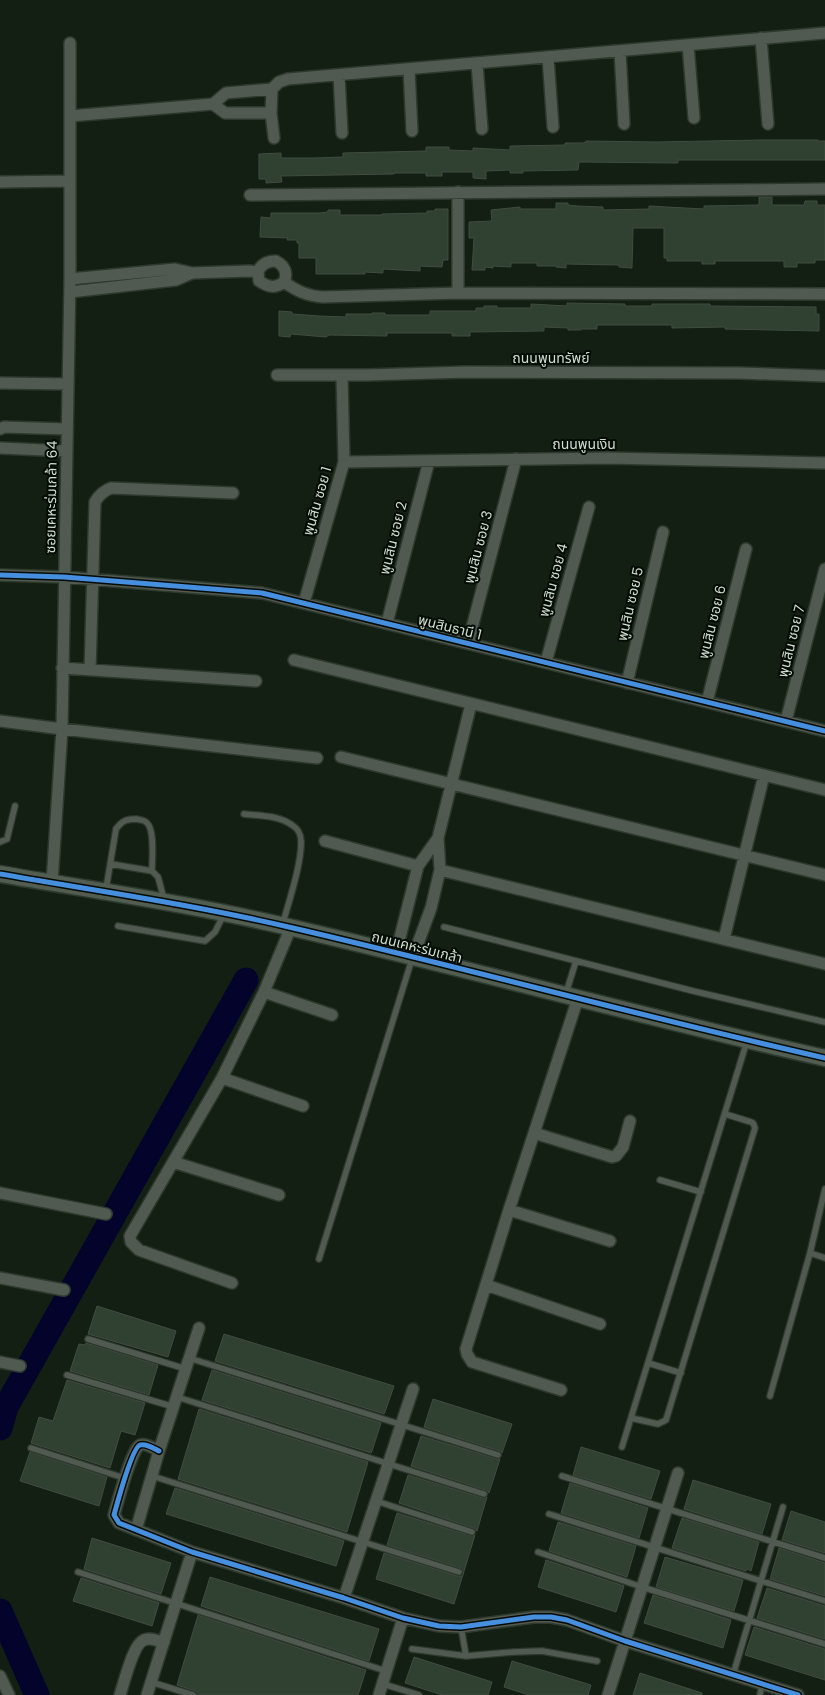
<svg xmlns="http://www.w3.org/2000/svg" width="825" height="1695" viewBox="0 0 825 1695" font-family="Poppins,'Noto Sans Thai',sans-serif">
	<rect width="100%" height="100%" fill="#131f13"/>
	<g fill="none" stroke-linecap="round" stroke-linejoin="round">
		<path stroke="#04032c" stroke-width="25" d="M0,1428L6,1407L246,980
			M0,1611L37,1695"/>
	</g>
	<path fill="#304031" stroke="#414c41" d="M762,140H818V141H825V160H678V163L579,162L578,170L523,171V173H510V170L486,171V179L473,178V172H442V176H426V173H394V174L281,176L282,182L266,183V179H259V154L281,153V158H315L343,157V153L426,151V147H449V150L473,151V148L510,150V146L565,145V143H583L586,142V141L655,142Z
		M759,197H772V205H804L805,201H817V205H825V260H815V263H797V267H784V261H715V264H702V261H667V258H664V228H633L632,268L619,267V265L566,264V268L556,267V266H537V263H511V267L493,266V268L485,267V270H472L474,238H469V222L492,221L491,210L520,207V209H556V203H568V205L577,206L603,207V210L649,209V206L704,209V206L759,205Z
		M435,209H448V260H443L442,267L420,266V271L383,269V273L365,272V274H316V258H299V243H297V240H287L288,238L260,237L261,217L271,218V213H319L328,212V210H340V215H382V214L427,213V211H435Z
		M567,303L625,304V306H652V304H710V306L816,307V314H819V331L725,329V327L672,328V325H597V329H581V330H568V328L544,327V331L470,332V336H452V333H387V336L329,335L326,337L291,334L290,337L279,336V311L292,312V314L319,316L346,317V314H372V313H385V315H430V311H476V308H484V306H497V308H531V304L567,306Z
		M97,1306L176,1331L168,1357L88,1334Z
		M224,1334L394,1386L385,1412L384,1414L215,1361Z
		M86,1343L158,1365L149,1395L70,1371L79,1344L85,1345Z
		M212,1370L381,1423L372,1451L371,1453L202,1400Z
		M67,1380L145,1403L135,1435L121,1431L110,1468L31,1443L39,1417L53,1421Z
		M433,1399L512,1424L502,1453L499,1451L424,1427Z
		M199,1409L368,1462L347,1532L178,1479Z
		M421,1436L497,1459H500L489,1493L485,1490L411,1466Z
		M581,1447L660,1471L651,1499L573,1475Z
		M30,1452L107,1477L99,1506L20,1481Z
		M408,1475L483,1498L487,1497L477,1531L473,1528L399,1503Z
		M693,1480L771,1504L762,1534L684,1509Z
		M570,1483L648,1508L639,1538L561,1513Z
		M175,1488L344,1541L336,1566L166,1514Z
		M791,1511L825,1522V1553L782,1540Z
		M397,1513L471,1536L475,1535L454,1604L376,1579L384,1553L458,1576H462L464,1573L460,1568L387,1545Z
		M682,1518L759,1542L751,1571L747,1569L746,1571L672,1548Z
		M558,1522L636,1546L627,1577L549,1551Z
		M92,1538L171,1563L161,1594L84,1569Z
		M779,1548L825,1563V1596L770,1579Z
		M665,1557L743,1580L734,1611L656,1587Z
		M546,1560L624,1586L616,1612L538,1587Z
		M210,1577L379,1629L369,1661L201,1606Z
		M81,1578L159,1603L152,1626L73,1601Z
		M767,1588L825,1606V1639L757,1618Z
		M653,1595L731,1620L723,1648L644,1623Z
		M198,1615L366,1670L358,1695H198L195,1691L177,1685Z
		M754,1627L825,1649V1680L745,1655Z
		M414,1657L492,1682L488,1695H442L405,1683Z
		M512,1661L591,1685L588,1695H529L504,1687Z
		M640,1673L702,1693V1695H633Z"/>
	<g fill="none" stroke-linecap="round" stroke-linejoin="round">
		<g stroke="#2e392e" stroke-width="8">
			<path id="lane" d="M244,814C260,816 278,815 292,825C297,828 301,834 301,841C302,862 289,901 283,923
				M0,842L7,839L15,806
				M111,864L152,871
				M106,889L116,829C122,821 126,819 136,819C140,820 145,820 147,823C155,830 152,860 152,871L158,877L164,899
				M118,926L205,941L215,932L223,916
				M444,927L693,991L825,1022
				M566,993L576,961
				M660,1180L701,1192
				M825,1189L810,1253L825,1258
				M319,1259L412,959
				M88,1339L186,1369
				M189,1358L498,1455
				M648,1363L681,1373
				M67,1375L174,1407
				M770,1396L810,1253
				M177,1397L484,1494
				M631,1418L658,1424L666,1420L755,1128L753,1123L751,1122L725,1114
				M622,1447L747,1041
				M31,1448L124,1478
				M152,1476L459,1572
				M562,1476L825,1558
				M376,1501L472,1532
				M549,1514L825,1601
				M538,1552L642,1587L825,1644
				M78,1572L386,1671
				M461,1627L466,1656
				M412,1649L466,1656L514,1652L542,1651L597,1661
				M733,1675L783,1507
				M151,1682L193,1695
				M383,1684L419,1695
				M760,1695L762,1684"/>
		</g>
		<g stroke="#2e392e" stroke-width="14">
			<path id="street" d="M761,38L768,124
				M688,45L694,118
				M620,51L624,124
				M548,57L553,127
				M477,63L482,129
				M409,69L412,131
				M339,75L342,133
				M213,104L225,113H271
				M70,116L213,104L226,93L272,89
				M274,138L271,113L272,89L279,82L288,79L825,33
				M0,182L70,181
				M458,192V293
				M250,195L825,189
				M258,272C261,264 267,261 276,261C285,266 288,273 284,282
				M70,279L175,269L192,273L249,271L258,272L259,281C268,287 275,289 284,282C297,291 307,296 323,297L458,293L825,294
				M70,292L176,280L192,273
				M277,375H367L466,372L739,373L825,376
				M0,383L68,384
				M0,429L4,427L67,429
				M0,448L66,451
				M344,462L608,458L825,463
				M0,575L64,577L262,593L825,731
				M304,603L344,462L342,375
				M387,623L429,461
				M468,643L516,459
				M294,660L825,790
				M546,662L589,507
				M62,668L256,681
				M90,670L95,502C99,495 103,491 111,488L233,493
				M627,683L663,532
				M707,702L746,549
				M0,721L62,729L317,758
				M786,721L825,569
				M341,757L825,875
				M325,841L418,866
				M440,870L825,964
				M52,883L62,729L70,279V43
				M291,927L264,992L222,1078L303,1106
				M724,939L764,775
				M396,953L418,866L438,838
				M413,957L431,908L440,870L438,838L471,704
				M264,992L332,1015
				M222,1078L130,1236L131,1242L139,1250L232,1283
				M534,1133L612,1157L616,1156L623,1147L630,1121
				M173,1162L279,1195
				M0,1193L106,1214
				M509,1210L610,1241
				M0,1278L64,1290
				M486,1285L600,1324
				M0,1362L20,1366
				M561,1390L472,1362L467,1354L466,1349L509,1210L578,998
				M159,1451C155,1449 146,1443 140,1445C132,1448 117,1504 114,1515L119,1523L192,1552L344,1598L403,1618L439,1626L461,1627L534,1617H551L567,1620L625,1641L798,1695
				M136,1530L159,1451L199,1328
				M344,1598L413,1389
				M0,1676L9,1695
				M120,1695C124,1683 133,1644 144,1640C150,1637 158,1641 164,1642
				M147,1695L192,1552
				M379,1695L403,1618
				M608,1695L678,1473"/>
		</g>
		<g stroke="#2e392e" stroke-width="19">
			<path id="secondary" d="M0,874C98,891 196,905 293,928C470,969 647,1018 825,1058"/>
		</g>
		<use href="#lane" stroke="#515a51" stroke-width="5.5"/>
		<use href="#street" stroke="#515a51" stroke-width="11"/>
		<use href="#secondary" stroke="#525d52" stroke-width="16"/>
		<g stroke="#030b04" stroke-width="8">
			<path id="cycleway" d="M0,575L64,577L262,593L825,731
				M0,874C98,891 196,905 293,928C470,969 647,1018 825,1058
				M159,1451C155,1449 146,1443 140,1445C132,1448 117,1504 114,1515L119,1523L192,1552L344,1598L403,1618L439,1626L461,1627L534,1617H551L567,1620L625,1641L798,1695"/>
		</g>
		<use href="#cycleway" stroke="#468fdf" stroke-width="5"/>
	</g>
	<g text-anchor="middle" stroke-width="4" stroke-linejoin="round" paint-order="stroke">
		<g font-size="14" fill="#d1dfd0" stroke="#030b04">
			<text x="551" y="363">ถนนพูนทรัพย์</text>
			<text x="584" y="449">ถนนพูนเงิน</text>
			<text transform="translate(51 497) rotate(-89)" y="5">ซอยเคหะร่มเกล้า 64</text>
			<text transform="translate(317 501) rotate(-74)" y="5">พูนสิน ซอย 1</text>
			<text transform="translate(393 538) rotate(-76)" y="5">พูนสิน ซอย 2</text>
			<text transform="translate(478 547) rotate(-75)" y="5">พูนสิน ซอย 3</text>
			<text transform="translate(553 580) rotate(-75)" y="5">พูนสิน ซอย 4</text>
			<text transform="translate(630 604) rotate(-77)" y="5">พูนสิน ซอย 5</text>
			<text transform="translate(712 622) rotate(-76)" y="5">พูนสิน ซอย 6</text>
			<text transform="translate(450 627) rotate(14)" y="5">พูนสินธานี 1</text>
			<text transform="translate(791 641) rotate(-76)" y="5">พูนสิน ซอย 7</text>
			<text transform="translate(417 947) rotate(14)" y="5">ถนนเคหะร่มเกล้า</text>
		</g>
	</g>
</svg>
